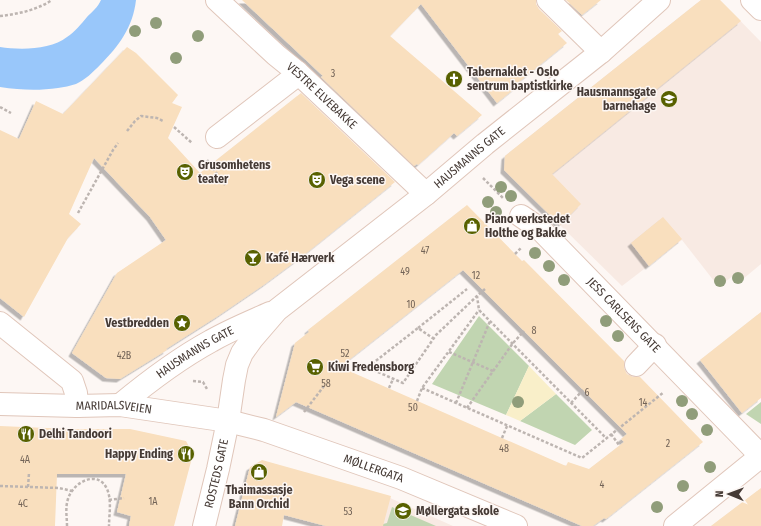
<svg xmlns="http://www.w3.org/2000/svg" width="761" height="526" viewBox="0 0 761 526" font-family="'Fira Sans Condensed',sans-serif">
	<defs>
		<filter id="shadow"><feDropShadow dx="-3.5" dy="3.5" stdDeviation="0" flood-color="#0004"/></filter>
	</defs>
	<rect width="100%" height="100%" fill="#fdf7f4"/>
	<path fill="#f8eae3" d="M701,0H720L761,42V264L743,279L738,272L725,282L720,276L714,281L682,240L622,286L504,170L505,156Z
		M390,498L453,526H382Z"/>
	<path fill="#c1d5b1" d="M479,316L529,366L506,415L432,384Z
		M556,394L592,430L575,445L520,421Z
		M761,402V424L746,414Z
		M392,507L436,526H382L383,524L387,523Z"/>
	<path fill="#f9efc9" d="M529,366L556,394L520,421L506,415Z"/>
	<path fill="#99c7fa" d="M101,0H136C133,27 119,46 100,65C93,72 85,80 76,84C70,86 64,87 58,88C38,91 20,90 0,87V47C20,50 51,50 67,37C75,32 81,24 87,17C92,12 98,7 101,0Z"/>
	<path fill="#f9dfbe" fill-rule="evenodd" filter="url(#shadow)" d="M242,0H536V4L539,9L562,31L558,34L567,43L519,82L520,84L497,103L421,4L390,36L482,115L457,136L454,133L418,165L417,164L414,166L321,77L323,76Z
		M566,0H601L582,15Z
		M701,0H720L741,21L552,174L581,204L560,225L504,170L505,156Z
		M127,47L136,53L178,95L172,103L182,107L168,138L200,173L301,93L395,182L304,255L265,284L218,316L166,349L167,350L120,379L106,378L72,353L117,273L166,240L150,217L94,158L69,214L81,224L68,238L24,317L0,298V130L19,139L36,101L63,114Z
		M467,205L522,261L524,260L624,361V368L627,374L633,377H640L703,442L606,519L604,518L593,526H582L296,402L276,417L295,343L309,332L308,330ZM463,270L627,434L621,439L624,442L589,469L568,462L566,466L340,367Z
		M663,217L682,239L649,266L631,243Z
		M761,312V398L742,413L700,360Z
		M0,426L70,429H130L186,441L193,454L174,526H129L131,516L117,512L126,474H57L55,526H0Z
		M262,460L391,496L383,526H326L284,515L282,526H235L250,467Z
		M761,488V526H711Z"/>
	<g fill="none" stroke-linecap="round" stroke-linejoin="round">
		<g stroke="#e0c6ba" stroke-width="24">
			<g id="minor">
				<path id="s1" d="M217,0L276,55L297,72L426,194"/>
				<path d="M548,0L601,52"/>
				<path d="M752,0L761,9"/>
				<path d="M217,137L292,79L297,72"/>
				<path id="s2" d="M521,216L540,229L761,456"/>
				<path d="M0,323L72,381L76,393L77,406"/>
				<path d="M636,365L655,345"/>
				<path id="s3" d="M204,526L218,469L228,421L264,430L401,478L516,526"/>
				<path d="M675,526L761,456"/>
			</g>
		</g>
		<g stroke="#e0c6ba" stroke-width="24">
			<g id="major">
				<path id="s4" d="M0,404L77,406L120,405L228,421L234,380L237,365L242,353L252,339L277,310L426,194L485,144L601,52L659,0"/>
				<path id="s5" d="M120,405C149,381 178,359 211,341C230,330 250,322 270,313"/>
			</g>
		</g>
		<path stroke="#bdb5b1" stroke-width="2.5" stroke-dasharray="3 2" stroke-linecap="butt" d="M0,16C18,14 37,10 52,0
			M0,107L11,113
			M174,127L192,143
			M127,131L135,121L141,116L157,118L163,121
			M207,160L225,185
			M483,178L504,199
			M78,213L113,150L118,143
			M515,254L522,247
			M485,289L477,296L479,310L606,438
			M418,328L467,289
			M449,352L493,371
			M355,362L403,383L436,335L477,296
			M368,367L418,328L434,339
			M193,381L203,382L207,389
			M389,388L393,379
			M422,388L582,458L664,392
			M417,401L422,388L479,310
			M456,403L490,321
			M571,403L583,390
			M467,408L513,343L524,331
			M304,412L324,386
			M611,434L619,445
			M502,438L507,426
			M0,486L59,488L72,491
			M28,487L29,473
			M109,500L124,498
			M67,526C67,517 65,508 68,499C73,482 98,469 107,489C112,500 109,515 109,526"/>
		<use href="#minor" stroke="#fff" stroke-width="22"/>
		<use href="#major" stroke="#fff" stroke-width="22"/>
	</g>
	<g fill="#909d7a">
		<circle cx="156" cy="23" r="6"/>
		<circle cx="135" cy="31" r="6"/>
		<circle cx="198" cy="36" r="6"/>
		<circle cx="176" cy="58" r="6"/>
		<circle cx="501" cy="187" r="6"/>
		<circle cx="511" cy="196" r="6"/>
		<circle cx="488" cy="202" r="6"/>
		<circle cx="496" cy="212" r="6"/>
		<circle cx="535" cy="253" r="6"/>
		<circle cx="549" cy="266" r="6"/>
		<circle cx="738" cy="278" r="6"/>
		<circle cx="564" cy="280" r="6"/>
		<circle cx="720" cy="281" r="6"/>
		<circle cx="606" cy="321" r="6"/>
		<circle cx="618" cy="336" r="6"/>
		<circle cx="682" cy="401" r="6"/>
		<circle cx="518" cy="402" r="6"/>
		<circle cx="692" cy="414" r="6"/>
		<circle cx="707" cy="430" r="6"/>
		<circle cx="710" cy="467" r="6"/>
		<circle cx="683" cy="486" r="6"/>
		<circle cx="657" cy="507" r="6"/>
	</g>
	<defs>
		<g id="church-disc" transform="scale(0.9)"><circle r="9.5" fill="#586100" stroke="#fdf7f4"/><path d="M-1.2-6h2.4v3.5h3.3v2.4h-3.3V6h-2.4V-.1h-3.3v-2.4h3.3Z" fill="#fff"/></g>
		<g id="school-disc" transform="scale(0.9)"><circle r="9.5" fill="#586100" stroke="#fdf7f4"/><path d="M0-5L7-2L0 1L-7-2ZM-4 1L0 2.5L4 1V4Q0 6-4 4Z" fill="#fff"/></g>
		<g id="theatre-disc" transform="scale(0.9)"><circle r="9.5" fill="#586100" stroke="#fdf7f4"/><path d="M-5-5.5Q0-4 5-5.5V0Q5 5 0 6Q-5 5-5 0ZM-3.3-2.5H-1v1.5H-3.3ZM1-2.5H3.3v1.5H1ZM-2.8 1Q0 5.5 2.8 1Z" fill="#fff"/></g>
		<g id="shop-disc" transform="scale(0.9)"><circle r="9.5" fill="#586100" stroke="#fdf7f4"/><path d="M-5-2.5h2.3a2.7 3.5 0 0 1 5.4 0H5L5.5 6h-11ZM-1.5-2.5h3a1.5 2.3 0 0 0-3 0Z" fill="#fff"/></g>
		<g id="bar-disc" transform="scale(0.9)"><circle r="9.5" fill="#586100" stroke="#fdf7f4"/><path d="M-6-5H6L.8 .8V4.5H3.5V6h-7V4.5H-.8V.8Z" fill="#fff"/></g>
		<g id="sight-disc" transform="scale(0.9)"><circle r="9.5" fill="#586100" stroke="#fdf7f4"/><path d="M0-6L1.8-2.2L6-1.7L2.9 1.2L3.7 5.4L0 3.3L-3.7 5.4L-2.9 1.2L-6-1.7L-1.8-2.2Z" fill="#fff"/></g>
		<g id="supermarket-disc" transform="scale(0.9)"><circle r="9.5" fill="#586100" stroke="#fdf7f4"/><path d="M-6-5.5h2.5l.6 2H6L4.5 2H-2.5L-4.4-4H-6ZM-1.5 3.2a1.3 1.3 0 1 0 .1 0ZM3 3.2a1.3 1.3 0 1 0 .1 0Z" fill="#fff"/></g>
		<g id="restaurant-disc" transform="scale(0.9)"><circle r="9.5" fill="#586100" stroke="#fdf7f4"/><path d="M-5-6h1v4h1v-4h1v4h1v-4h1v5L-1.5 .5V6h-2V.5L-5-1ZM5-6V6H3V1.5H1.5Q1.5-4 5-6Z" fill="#fff"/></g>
	</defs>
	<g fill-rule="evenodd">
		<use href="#church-disc" x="454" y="79"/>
		<use href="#school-disc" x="669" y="99"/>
		<use href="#theatre-disc" x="185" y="172"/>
		<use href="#theatre-disc" x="317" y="180"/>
		<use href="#shop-disc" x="472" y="226"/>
		<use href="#bar-disc" x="253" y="258"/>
		<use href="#sight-disc" x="182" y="323"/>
		<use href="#supermarket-disc" x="315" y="367"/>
		<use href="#restaurant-disc" x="26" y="434"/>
		<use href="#restaurant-disc" x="186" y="454"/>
		<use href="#shop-disc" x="259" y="472"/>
		<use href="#school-disc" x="403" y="511"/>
	</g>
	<g text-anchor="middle" stroke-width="3" stroke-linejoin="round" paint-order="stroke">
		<g font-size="10" fill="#726357">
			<text x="333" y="77">3</text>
			<text x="425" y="254">47</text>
			<text x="405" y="275">49</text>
			<text x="476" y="279">12</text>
			<text x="411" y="308">10</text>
			<text x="534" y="334">8</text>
			<text x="345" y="357">52</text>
			<text x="124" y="359">42B</text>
			<text x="326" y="387">58</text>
			<text x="587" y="396">6</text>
			<text x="643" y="406">14</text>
			<text x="413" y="411">50</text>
			<text x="668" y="447">2</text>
			<text x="504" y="452">48</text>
			<text x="25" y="463">4A</text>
			<text x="602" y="488">4</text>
			<text x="153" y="505">1A</text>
			<text x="23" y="507">4C</text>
			<text x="348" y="515">53</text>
		</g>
		<g font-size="12" font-weight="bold" fill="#453a35" stroke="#fdf7f4" text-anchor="start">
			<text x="467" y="76">Tabernaklet - Oslo<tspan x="467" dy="14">sentrum baptistkirke</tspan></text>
			<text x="656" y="96" text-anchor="end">Hausmannsgate<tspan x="656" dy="14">barnehage</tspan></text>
			<text x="198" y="169">Grusomhetens<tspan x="198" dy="14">teater</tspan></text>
			<text x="330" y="184">Vega scene</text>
			<text x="485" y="223">Piano verkstedet<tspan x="485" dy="14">Holthe og Bakke</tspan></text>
			<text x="266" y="262">Kafé Hærverk</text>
			<text x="169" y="327" text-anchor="end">Vestbredden</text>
			<text x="328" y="371">Kiwi Fredensborg</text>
			<text x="39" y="438">Delhi Tandoori</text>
			<text x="173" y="458" text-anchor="end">Happy Ending</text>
			<text x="259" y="494" text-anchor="middle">Thaimassasje<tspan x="259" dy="14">Bann Orchid</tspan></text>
			<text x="416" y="515">Møllergata skole</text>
		</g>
		<g font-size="12" fill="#453a35" stroke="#fdf7f4">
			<text dy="4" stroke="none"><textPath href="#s1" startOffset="142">VESTRE ELVEBAKKE</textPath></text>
			<text dy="4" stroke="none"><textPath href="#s4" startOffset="600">HAUSMANNS GATE</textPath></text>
			<text dy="4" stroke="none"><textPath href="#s2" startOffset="143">JESS CARLSENS GATE</textPath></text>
			<text dy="4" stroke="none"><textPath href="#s5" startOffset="92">HAUSMANNS GATE</textPath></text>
			<text dy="4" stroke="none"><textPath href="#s4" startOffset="114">MARIDALSVEIEN</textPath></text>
			<text dy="4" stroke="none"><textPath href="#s3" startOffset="261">MØLLERGATA</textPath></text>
			<text dy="4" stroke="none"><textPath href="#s3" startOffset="54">ROSTEDS GATE</textPath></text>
		</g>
	</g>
	<g transform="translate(729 494) rotate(271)" stroke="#fdf7f4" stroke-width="3" paint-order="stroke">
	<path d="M0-3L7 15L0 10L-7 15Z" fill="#453a35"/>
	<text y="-6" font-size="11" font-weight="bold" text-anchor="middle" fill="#453a35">N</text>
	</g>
</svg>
